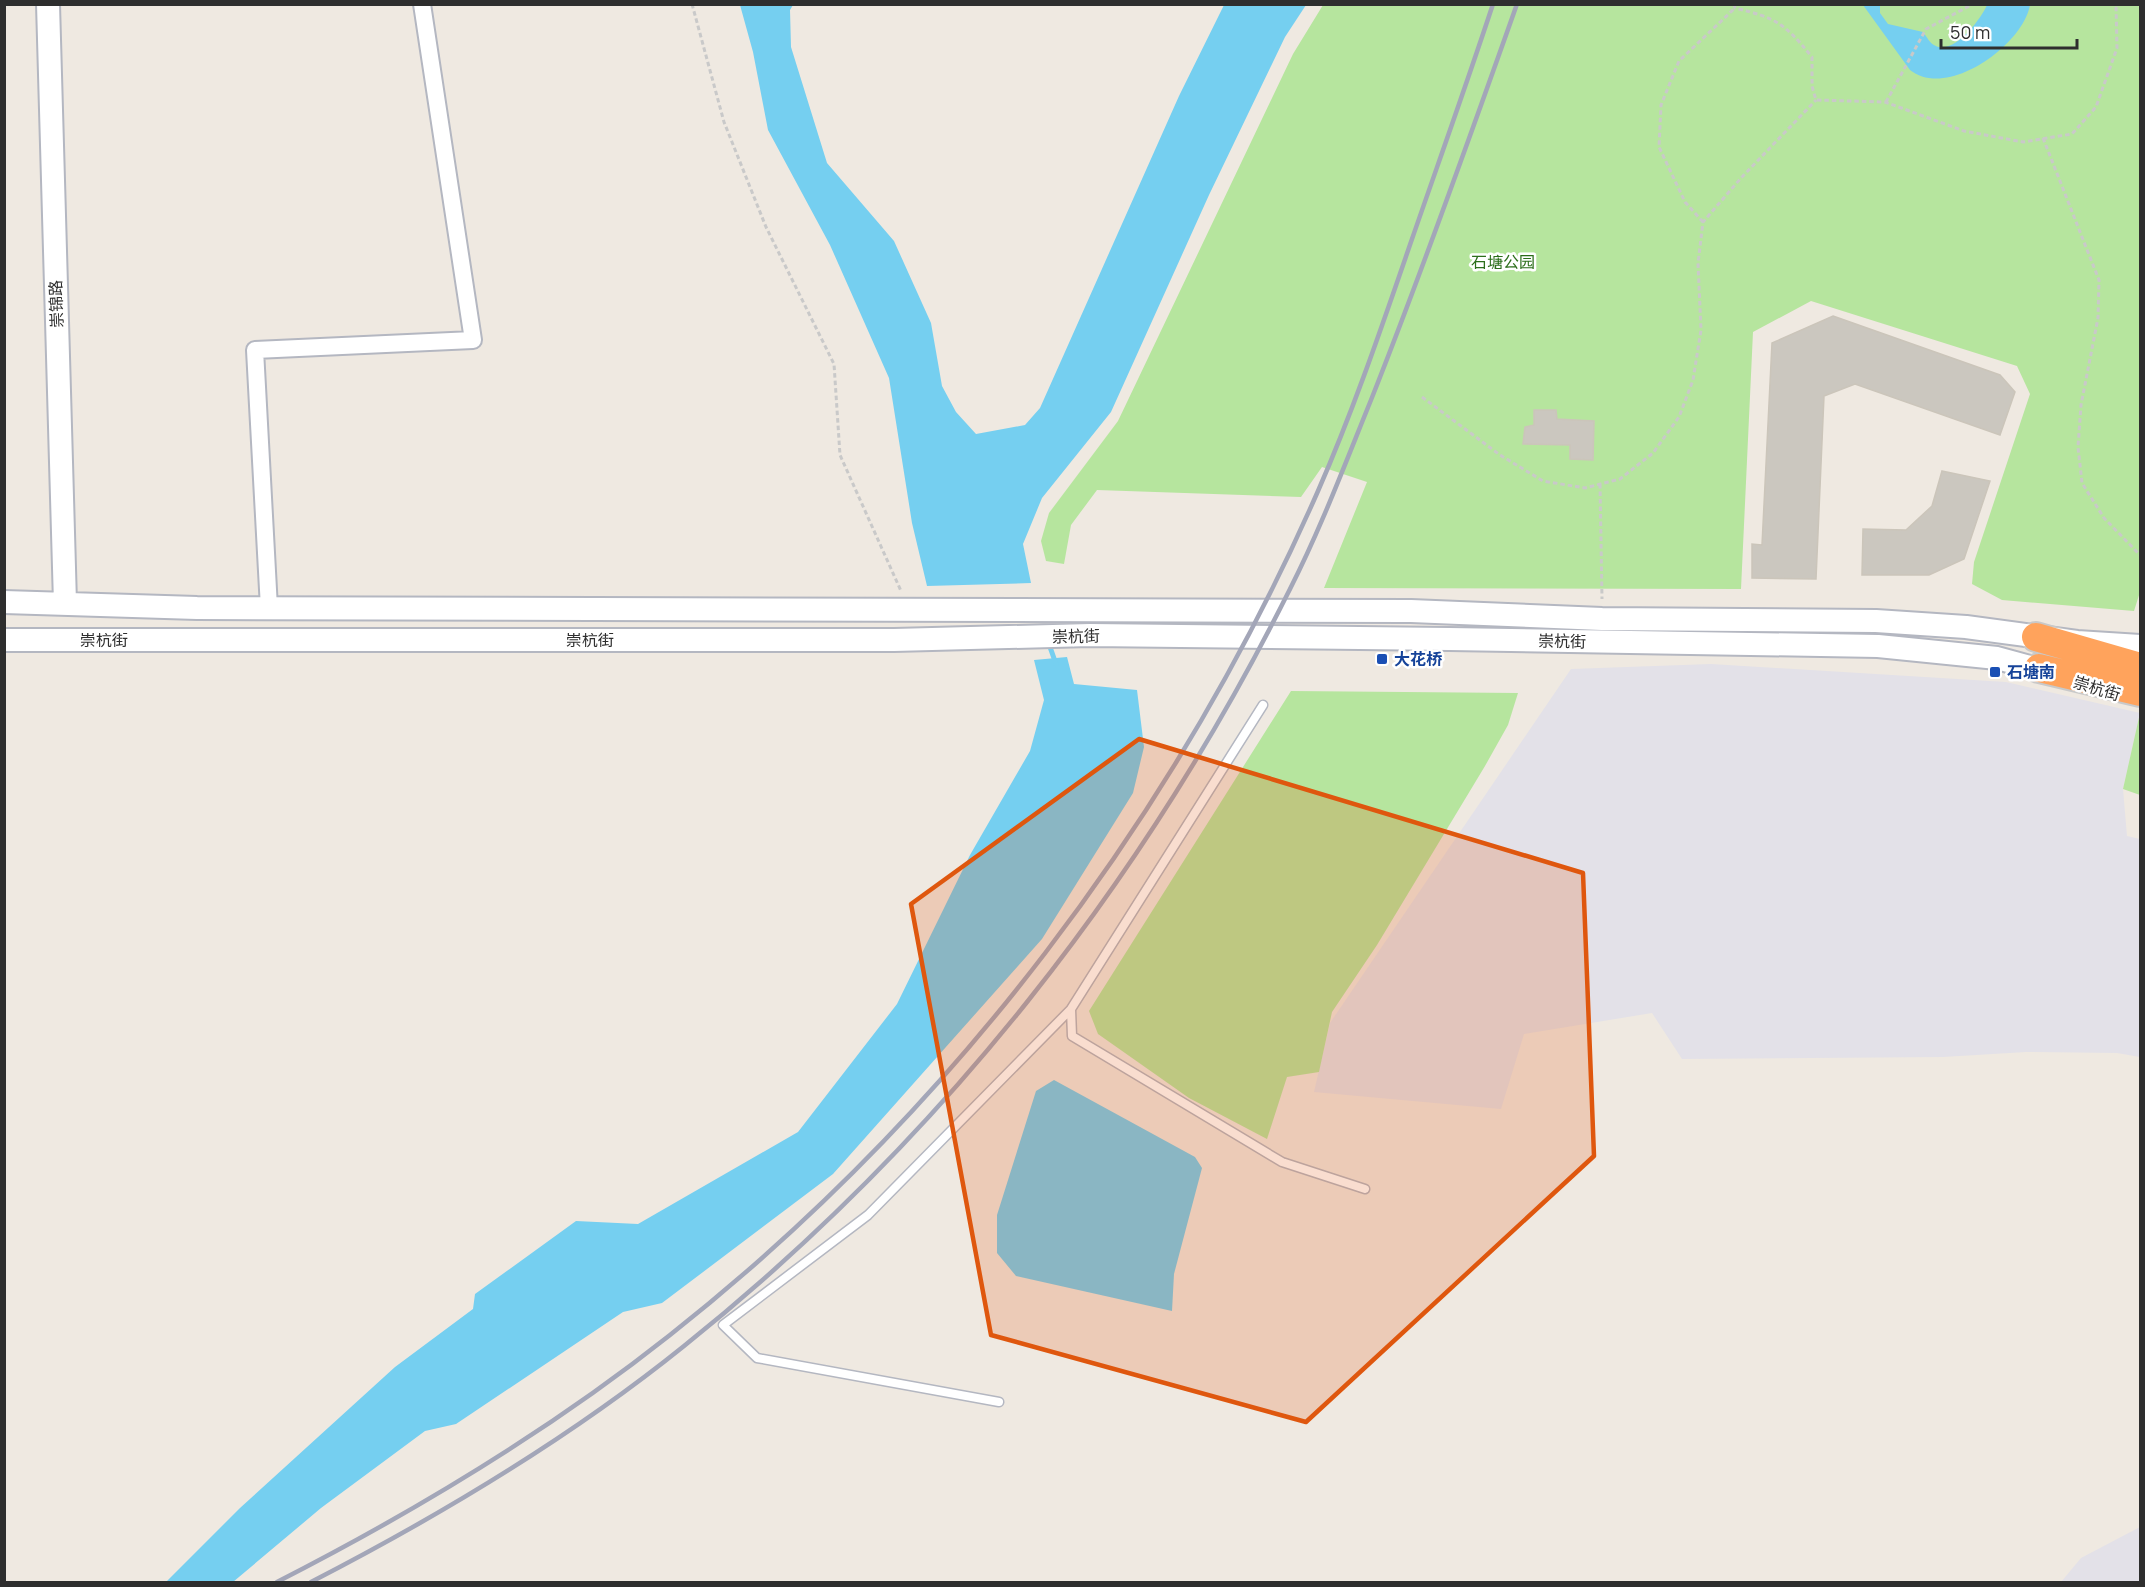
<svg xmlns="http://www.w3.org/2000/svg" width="2145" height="1587" viewBox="0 0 2145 1587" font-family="Manrope,'Noto Sans SC',sans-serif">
	<rect width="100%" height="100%" fill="#efe9e1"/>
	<path fill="#e3e1e8" d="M1711,664L2006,682L2140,713L2123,789L2127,836L2140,839V1057L2117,1053L2026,1052L1943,1057L1682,1059L1652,1013L1524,1034L1501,1109L1314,1092L1330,1023L1571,669Z
		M2140,1527V1582H2061L2081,1558Z"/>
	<path fill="#b6e59e" d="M1323,5H2140V592L2134,611L2002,600L1972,584L1974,562L2030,394L2017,366L1811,301L1753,332L1741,589L1324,588L1367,482L1322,467L1301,497L1097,490L1071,525L1064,564L1046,561L1041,541L1049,513L1118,421L1293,54Z
		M1291,691L1518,693L1508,725L1485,766L1377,945L1332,1012L1319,1072L1287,1077L1267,1139L1189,1098L1098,1034L1089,1011Z
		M2140,713V795L2123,789Z"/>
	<path fill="#75cff0" d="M740,5H793L790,10L791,47L827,163L894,241L931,323L942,386L956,412L976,434L1025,425L1040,408L1179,96L1224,5H1306L1285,37L1209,195L1111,412L1042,498L1023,544L1031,583L927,586L912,523L889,378L830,245L768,130L753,52Z
		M1863,5H1880V13L1888,24L1923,32C1927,37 1930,44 1936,46C1954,55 1981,19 1987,5H2030C2023,45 1947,100 1910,70Z
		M1067,657L1074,684L1137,690L1144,747L1133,793L1042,939L833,1174L662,1303L623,1312L456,1424L425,1431L321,1508L233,1582H166L240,1508L395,1367L473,1309L475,1294L576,1221L638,1224L798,1132L897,1004L970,855L1030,751L1044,700L1034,660Z
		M1054,1080L1195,1157L1202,1168L1174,1274L1172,1311L1016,1276L997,1253V1215L1036,1091Z"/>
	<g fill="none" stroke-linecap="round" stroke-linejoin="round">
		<path stroke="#75cff0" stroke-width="5" d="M1050,647L1056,664"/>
	</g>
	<path fill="#cbc7bf" stroke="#cbc5ba" stroke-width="1.5" d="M1833,316L2000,375L2015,392L2000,435L1855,384L1824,396L1816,579L1752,578V544L1762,545L1772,343Z
		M1534,410H1556L1557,419L1594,421L1593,460L1570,459V445L1523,444L1525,427L1534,425Z
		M1942,471L1990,481L1964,559L1929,575H1862L1863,529L1906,530L1932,506Z"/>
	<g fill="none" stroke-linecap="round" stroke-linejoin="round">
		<g stroke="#b4b7c1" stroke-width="11">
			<path id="lane" d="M1263,705L1071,1009L1072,1036L1282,1162L1365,1189
				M999,1402L757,1358L723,1325L868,1215L1071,1009"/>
		</g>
		<g stroke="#b4b7c1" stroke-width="20">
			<path id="street" d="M269,608L255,350L473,340L422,4"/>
		</g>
		<g stroke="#b4b7c1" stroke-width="26">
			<path id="secondary" d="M48,4L65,603
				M4,602L197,608L1411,611L1602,619L1876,621L1966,627L2077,642L2140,646
				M4,640H894L1090,635L1449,639L1878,646L1997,658L2055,674"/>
		</g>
		<g stroke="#c9c9c9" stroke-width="32">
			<path id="highway" d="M2036,637L2140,667
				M2039,668L2140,692"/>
		</g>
		<path stroke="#c9c9c9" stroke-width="3" stroke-dasharray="4.5 3" stroke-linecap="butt" d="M692,4L724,122L766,227L834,364L840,455L901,591
			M1734,4L1735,8C1777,18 1785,24 1812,57V86L1816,100L1885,102L1964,131L2023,142L2072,134L2096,107L2117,48L2116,4
			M1886,102L1926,29L1973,4
			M2043,138L2099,280L2098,318L2081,405L2078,447L2082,483L2104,518L2140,555
			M1703,222L1685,202L1659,147L1661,105L1679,61L1735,8
			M1422,397L1500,455L1543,481L1585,488L1620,479L1653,453L1679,417L1693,380L1701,330L1698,263L1703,222L1741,178L1816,100
			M1600,484L1602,599"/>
		<use href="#lane" stroke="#fff" stroke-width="8"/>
		<use href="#street" stroke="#fff" stroke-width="16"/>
		<use href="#secondary" stroke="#fff" stroke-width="22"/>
		<use href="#highway" stroke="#ffa35c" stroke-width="28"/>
		<path stroke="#a3a6b8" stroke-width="4.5" d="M277,1582C414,1512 549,1431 670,1335C951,1113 1174,819 1318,491C1354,409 1383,323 1412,239C1439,161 1467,83 1493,4
			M311,1582C441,1515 570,1438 684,1346C940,1141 1144,882 1290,589C1321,528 1345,464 1371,400C1423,269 1470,137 1517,4"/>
	</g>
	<path fill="#df570e" fill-opacity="0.2" stroke="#df570e" stroke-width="4.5" stroke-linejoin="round" d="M1139,739L1583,873L1594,1156L1306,1422L991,1335L911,904Z"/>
	<g fill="#1a4fb4" stroke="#fff" stroke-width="2">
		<rect x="1376" y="653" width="12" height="12" rx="3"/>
		<rect x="1989" y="666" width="12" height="12" rx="3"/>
	</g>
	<g text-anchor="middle" stroke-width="5" stroke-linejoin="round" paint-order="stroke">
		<g font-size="16" fill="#2c6e1b" stroke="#fff">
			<text x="1503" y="268">石塘公园</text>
		</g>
		<g font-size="16" fill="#2e2e2e" stroke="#fff">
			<text transform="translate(56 304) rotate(-92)" y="6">崇锦路</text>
			<text transform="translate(1076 636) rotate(-1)" y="6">崇杭街</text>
			<text x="104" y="646">崇杭街</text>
			<text x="590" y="646">崇杭街</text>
			<text transform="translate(1562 641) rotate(1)" y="6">崇杭街</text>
			<text transform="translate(2097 688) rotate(17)" y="6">崇杭街</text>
		</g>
		<g font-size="16" font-weight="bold" fill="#164399" stroke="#fff" text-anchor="start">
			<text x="1394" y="665">大花桥</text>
			<text x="2007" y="678">石塘南</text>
		</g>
	</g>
	<rect width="2145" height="1587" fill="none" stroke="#2e2e2e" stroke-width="12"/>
	<path d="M1941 39v9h136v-9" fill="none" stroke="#2e2e2e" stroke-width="3"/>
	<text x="1950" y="39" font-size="18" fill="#2e2e2e" stroke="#ffffff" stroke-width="4.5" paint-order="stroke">50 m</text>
</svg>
